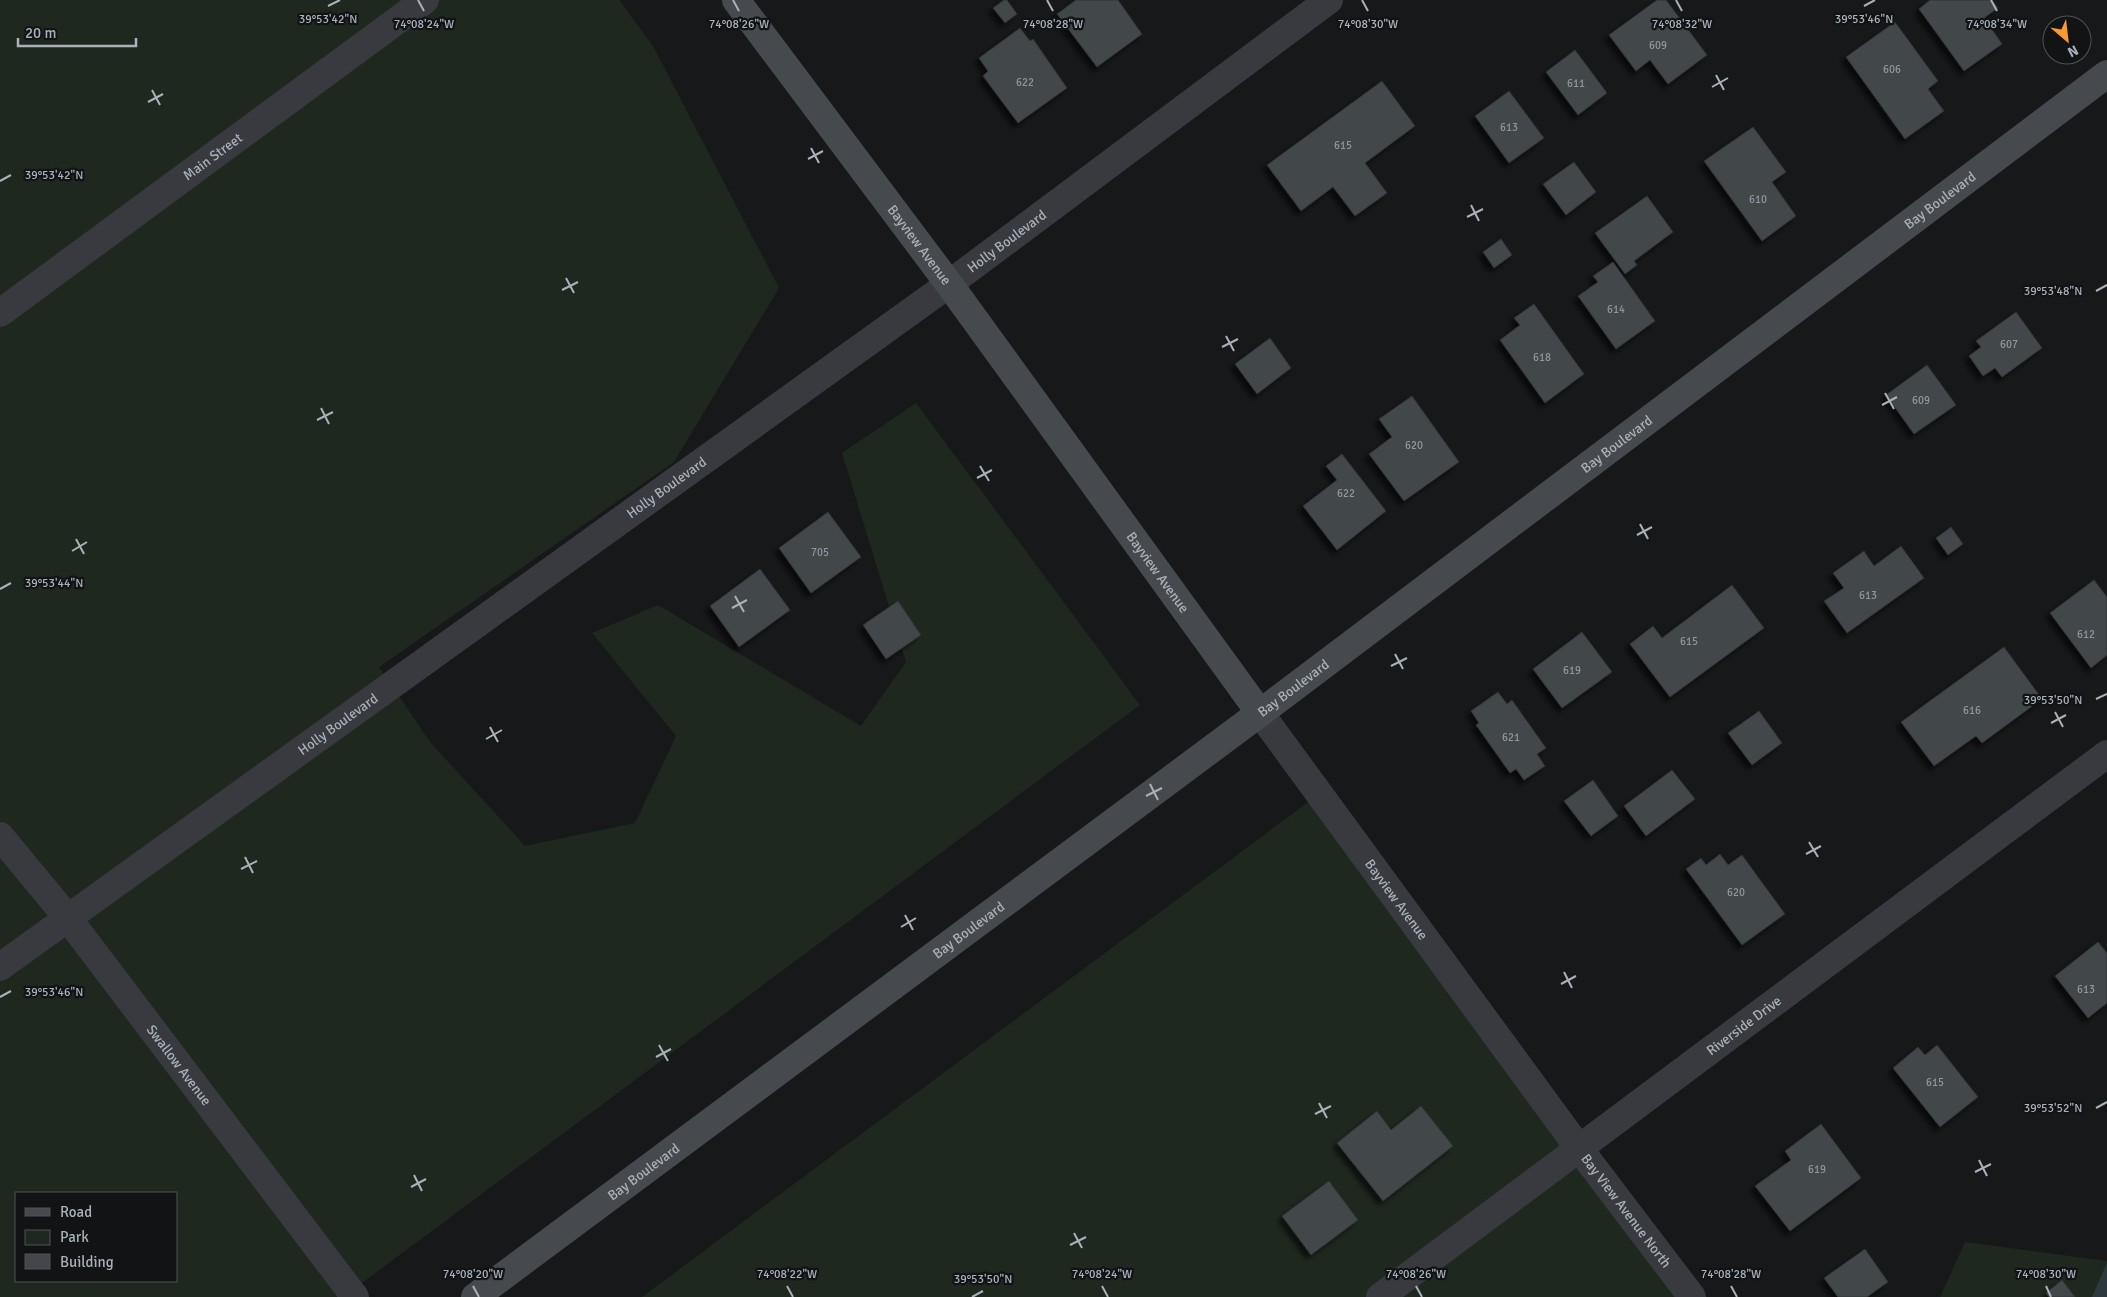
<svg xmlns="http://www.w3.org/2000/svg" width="2107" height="1297" viewBox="0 0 2107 1297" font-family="Signika,sans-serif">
	<defs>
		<filter id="shadow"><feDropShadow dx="-4.5" dy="4.5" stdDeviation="2.5" flood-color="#0009"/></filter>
	</defs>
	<rect width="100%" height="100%" fill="#17181a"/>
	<path fill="#1f281f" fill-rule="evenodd" d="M0,0H619L653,46L779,288L674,462L379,667L431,743L525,846L635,823L676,736L592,633L658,605L861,726L906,662L842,453L916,403L1140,705L343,1297H0ZM16,1193H176V1281H16Z
		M1323,791L1697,1297H642Z
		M1965,1242L2107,1261V1297H1940Z"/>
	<path fill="#2d393f" d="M2107,1263V1297H2092Z"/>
	<path fill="#43464a" stroke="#313236" filter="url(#shadow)" d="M1004,0H1007L1017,14L1005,23L993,8Z
		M1076,0H1118L1142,34L1097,67L1057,14Z
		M1657,0H1666L1707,55L1668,84L1650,60L1636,71L1609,35Z
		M1930,0H1992L1998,8L1984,18L2002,44L1964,71L1919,9Z
		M1895,22L1938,81L1928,89L1944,111L1905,139L1846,57Z
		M1020,28L1030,41L1033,39L1067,88L1018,123L983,76L988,71L979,58Z
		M1575,50L1607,93L1578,115L1546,72Z
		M1382,81L1415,126L1365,163L1387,193L1355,216L1333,187L1301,211L1267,165Z
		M1509,91L1544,138L1509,163L1475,116Z
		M1753,127L1786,172L1772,182L1796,216L1762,241L1704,161Z
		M1574,162L1596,192L1566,215L1543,184Z
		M1647,196L1673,232L1634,261L1637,265L1625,274L1595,233Z
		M1501,239L1512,255L1494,268L1483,252Z
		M1613,262L1655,321L1616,349L1578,296L1598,282L1593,276Z
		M1534,304L1584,374L1545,403L1500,340L1520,325L1514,318Z
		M2016,312L2042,348L2002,377L1995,368L1983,376L1969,356L1981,347L1976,341Z
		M1270,338L1291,368L1257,394L1235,364Z
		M1927,365L1956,405L1914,434L1886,395Z
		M1412,396L1459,462L1404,501L1369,454L1392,437L1379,419Z
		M1342,454L1386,511L1337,550L1303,506L1337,480L1326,466Z
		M828,512L861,557L811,593L779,548Z
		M1951,527L1963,544L1948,555L1936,538Z
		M1901,546L1924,578L1847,633L1824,601L1844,588L1833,573L1864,551L1874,566Z
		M760,569L790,610L739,647L710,606Z
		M2094,580L2107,597V655L2091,668L2050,613Z
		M1732,585L1764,628L1670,697L1630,644L1653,626L1662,638Z
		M898,601L921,635L886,659L863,625Z
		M1582,632L1612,672L1562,708L1533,669Z
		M2004,647L2042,699L1982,743L1976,736L1934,766L1901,722Z
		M1498,692L1507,704L1512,700L1546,748L1537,754L1545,766L1524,780L1516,769L1510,773L1476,725L1479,723L1471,711Z
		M1759,711L1782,743L1752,765L1728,733Z
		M1672,770L1695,799L1646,836L1624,806Z
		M1593,780L1618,816L1591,836L1564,801Z
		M1720,854L1728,865L1742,855L1785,914L1742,945L1686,869L1701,858L1706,865Z
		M2098,942L2107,953V1003L2088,1018L2055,976Z
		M1937,1045L1978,1097L1940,1127L1893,1068L1918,1047L1925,1055Z
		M1421,1106L1453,1146L1383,1201L1337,1143L1377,1111L1391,1130Z
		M1821,1124L1861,1178L1790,1231L1755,1186L1791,1160L1785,1151Z
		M1329,1181L1358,1220L1311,1255L1282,1216Z
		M1865,1249L1888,1282L1867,1297H1838L1824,1278Z
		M2062,1280L2075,1297H2049L2046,1293Z"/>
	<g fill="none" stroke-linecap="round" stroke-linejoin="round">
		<g stroke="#383a3f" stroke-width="28">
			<path id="s1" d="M0,313L425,0"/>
			<path id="s2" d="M1260,713L1578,1147L1692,1297"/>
			<path id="s3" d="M0,836L67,917L355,1297"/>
			<path id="s4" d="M0,967L949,284L1329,0"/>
			<path id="s5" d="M1380,1297L2107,754"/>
		</g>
		<g stroke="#464a4f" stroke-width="28">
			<path id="s6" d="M736,0L949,284L1260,713"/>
			<path id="s7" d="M475,1297L1260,713L2107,74"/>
		</g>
	</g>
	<path fill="none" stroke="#a9b1ba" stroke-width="2" d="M418,0L424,11M733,0L739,11M1047,0L1053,11M1362,0L1368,11M1676,0L1682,11M1991,0L1997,11M328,6L340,0M1864,6L1875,0M1716,75L1724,90M1712,87L1728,78M152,90L160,105M148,102L163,94M811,148L819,163M808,159L823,151M0,181L11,175M1471,205L1479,221M1467,217L1483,209M566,278L574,293M562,290L578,282M2096,291L2107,285M1226,336L1234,351M1222,347L1238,339M1885,393L1894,409M1882,405L1897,397M321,408L329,424M317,420L333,412M980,466L989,481M977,478L992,470M1640,524L1648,539M1637,535L1652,527M76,539L84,554M72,551L87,542M0,589L11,583M735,596L744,612M732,608L747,600M1395,654L1403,669M1391,666L1407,658M2096,699L2107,694M2055,712L2063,727M2051,723L2066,715M490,727L498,742M486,739L502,730M1150,784L1158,800M1146,796L1162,788M1809,842L1818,857M1806,854L1821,846M245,857L253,873M241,869L257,861M905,915L913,930M901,927L916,918M1564,972L1572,988M1561,984L1576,976M0,997L11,991M659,1045L668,1061M656,1057L671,1049M1319,1103L1327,1118M2096,1108L2107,1102M1315,1114L1331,1106M1979,1160L1987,1176M1975,1172L1991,1164M414,1175L422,1191M411,1187L426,1179M1074,1233L1082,1248M1070,1245L1086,1237M473,1286L479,1297M787,1286L793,1297M1102,1286L1108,1297M1416,1286L1422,1297M1731,1286L1737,1297M2046,1286L2051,1297M972,1297L983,1291"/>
	<g text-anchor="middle" stroke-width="4.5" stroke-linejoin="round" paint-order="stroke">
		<g font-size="11" fill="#90969e">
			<text x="1658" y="49">609</text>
			<text x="1892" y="73">606</text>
			<text x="1025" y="86">622</text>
			<text x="1576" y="87">611</text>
			<text x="1509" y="131">613</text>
			<text x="1343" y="149">615</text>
			<text x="1758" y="203">610</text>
			<text x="1616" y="313">614</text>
			<text x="2009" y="348">607</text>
			<text x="1542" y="361">618</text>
			<text x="1921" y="404">609</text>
			<text x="1414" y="449">620</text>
			<text x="1346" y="497">622</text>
			<text x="820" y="556">705</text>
			<text x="1868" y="599">613</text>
			<text x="2086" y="638">612</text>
			<text x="1689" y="645">615</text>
			<text x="1572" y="674">619</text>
			<text x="1972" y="714">616</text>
			<text x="1511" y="741">621</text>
			<text x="1736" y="896">620</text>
			<text x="2086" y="993">613</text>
			<text x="1935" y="1086">615</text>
			<text x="1817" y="1173">619</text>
		</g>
		<g font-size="14" fill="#a9b1ba" stroke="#121315">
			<text dy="5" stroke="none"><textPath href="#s1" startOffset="264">Main Street</textPath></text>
			<text dy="5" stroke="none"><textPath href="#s7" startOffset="1830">Bay Boulevard</textPath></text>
			<text dy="5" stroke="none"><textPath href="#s4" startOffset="1241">Holly Boulevard</textPath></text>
			<text dy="5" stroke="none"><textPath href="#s6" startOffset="306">Bayview Avenue</textPath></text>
			<text dy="5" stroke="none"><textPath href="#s7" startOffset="1425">Bay Boulevard</textPath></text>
			<text dy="5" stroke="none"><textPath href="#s4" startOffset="821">Holly Boulevard</textPath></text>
			<text dy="5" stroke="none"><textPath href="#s6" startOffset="711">Bayview Avenue</textPath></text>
			<text dy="5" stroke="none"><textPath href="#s7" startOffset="1020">Bay Boulevard</textPath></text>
			<text dy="5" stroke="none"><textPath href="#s4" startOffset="416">Holly Boulevard</textPath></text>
			<text dy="5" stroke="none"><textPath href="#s2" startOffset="231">Bayview Avenue</textPath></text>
			<text dy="5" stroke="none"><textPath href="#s7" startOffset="615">Bay Boulevard</textPath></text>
			<text dy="5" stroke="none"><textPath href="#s5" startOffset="454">Riverside Drive</textPath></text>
			<text dy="5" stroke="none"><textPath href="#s3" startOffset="291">Swallow Avenue</textPath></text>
			<text dy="5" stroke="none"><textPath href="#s7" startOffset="210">Bay Boulevard</textPath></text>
			<text dy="5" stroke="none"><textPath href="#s2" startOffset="618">Bay View Avenue North</textPath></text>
		</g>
	</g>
	<g font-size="12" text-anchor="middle" fill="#a9b1ba" stroke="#121315" stroke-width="4.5" stroke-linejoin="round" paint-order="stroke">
		<text x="328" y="23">39°53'42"N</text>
		<text x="1864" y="23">39°53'46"N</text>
		<text x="1053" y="28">74°08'28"W</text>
		<text x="1682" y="28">74°08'32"W</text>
		<text x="1997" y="28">74°08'34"W</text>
		<text x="424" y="28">74°08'24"W</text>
		<text x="739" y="28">74°08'26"W</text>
		<text x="1368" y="28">74°08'30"W</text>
		<text x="54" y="179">39°53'42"N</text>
		<text x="2053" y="295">39°53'48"N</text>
		<text x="54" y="587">39°53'44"N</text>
		<text x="2053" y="704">39°53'50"N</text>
		<text x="54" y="996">39°53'46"N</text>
		<text x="2053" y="1112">39°53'52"N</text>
		<text x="473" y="1278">74°08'20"W</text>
		<text x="787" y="1278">74°08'22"W</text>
		<text x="1102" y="1278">74°08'24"W</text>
		<text x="1416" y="1278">74°08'26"W</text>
		<text x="1731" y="1278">74°08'28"W</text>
		<text x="2046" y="1278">74°08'30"W</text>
		<text x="983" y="1283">39°53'50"N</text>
	</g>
	<rect x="15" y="1192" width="162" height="90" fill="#121315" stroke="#4e5257"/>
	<rect x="25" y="1208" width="25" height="8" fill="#464a4f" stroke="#4e5257"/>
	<text x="60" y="1217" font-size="15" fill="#a9b1ba">Road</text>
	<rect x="25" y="1230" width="25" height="15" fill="#1f281f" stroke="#4e5257"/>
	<text x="60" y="1242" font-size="15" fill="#a9b1ba">Park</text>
	<rect x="25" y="1254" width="25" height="15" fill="#43464a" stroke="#4e5257"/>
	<text x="60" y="1267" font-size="15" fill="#a9b1ba">Building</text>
	<g transform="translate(2067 40) rotate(152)"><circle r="24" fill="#121315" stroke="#4e5257"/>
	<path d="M0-4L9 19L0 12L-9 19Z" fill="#fb982e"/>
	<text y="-8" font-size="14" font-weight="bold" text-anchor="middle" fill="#a9b1ba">N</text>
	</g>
	<path d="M18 38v8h118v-8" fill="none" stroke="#a9b1ba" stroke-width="2.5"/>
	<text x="25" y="38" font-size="15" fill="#a9b1ba" stroke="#121315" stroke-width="4" paint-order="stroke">20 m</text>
</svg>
